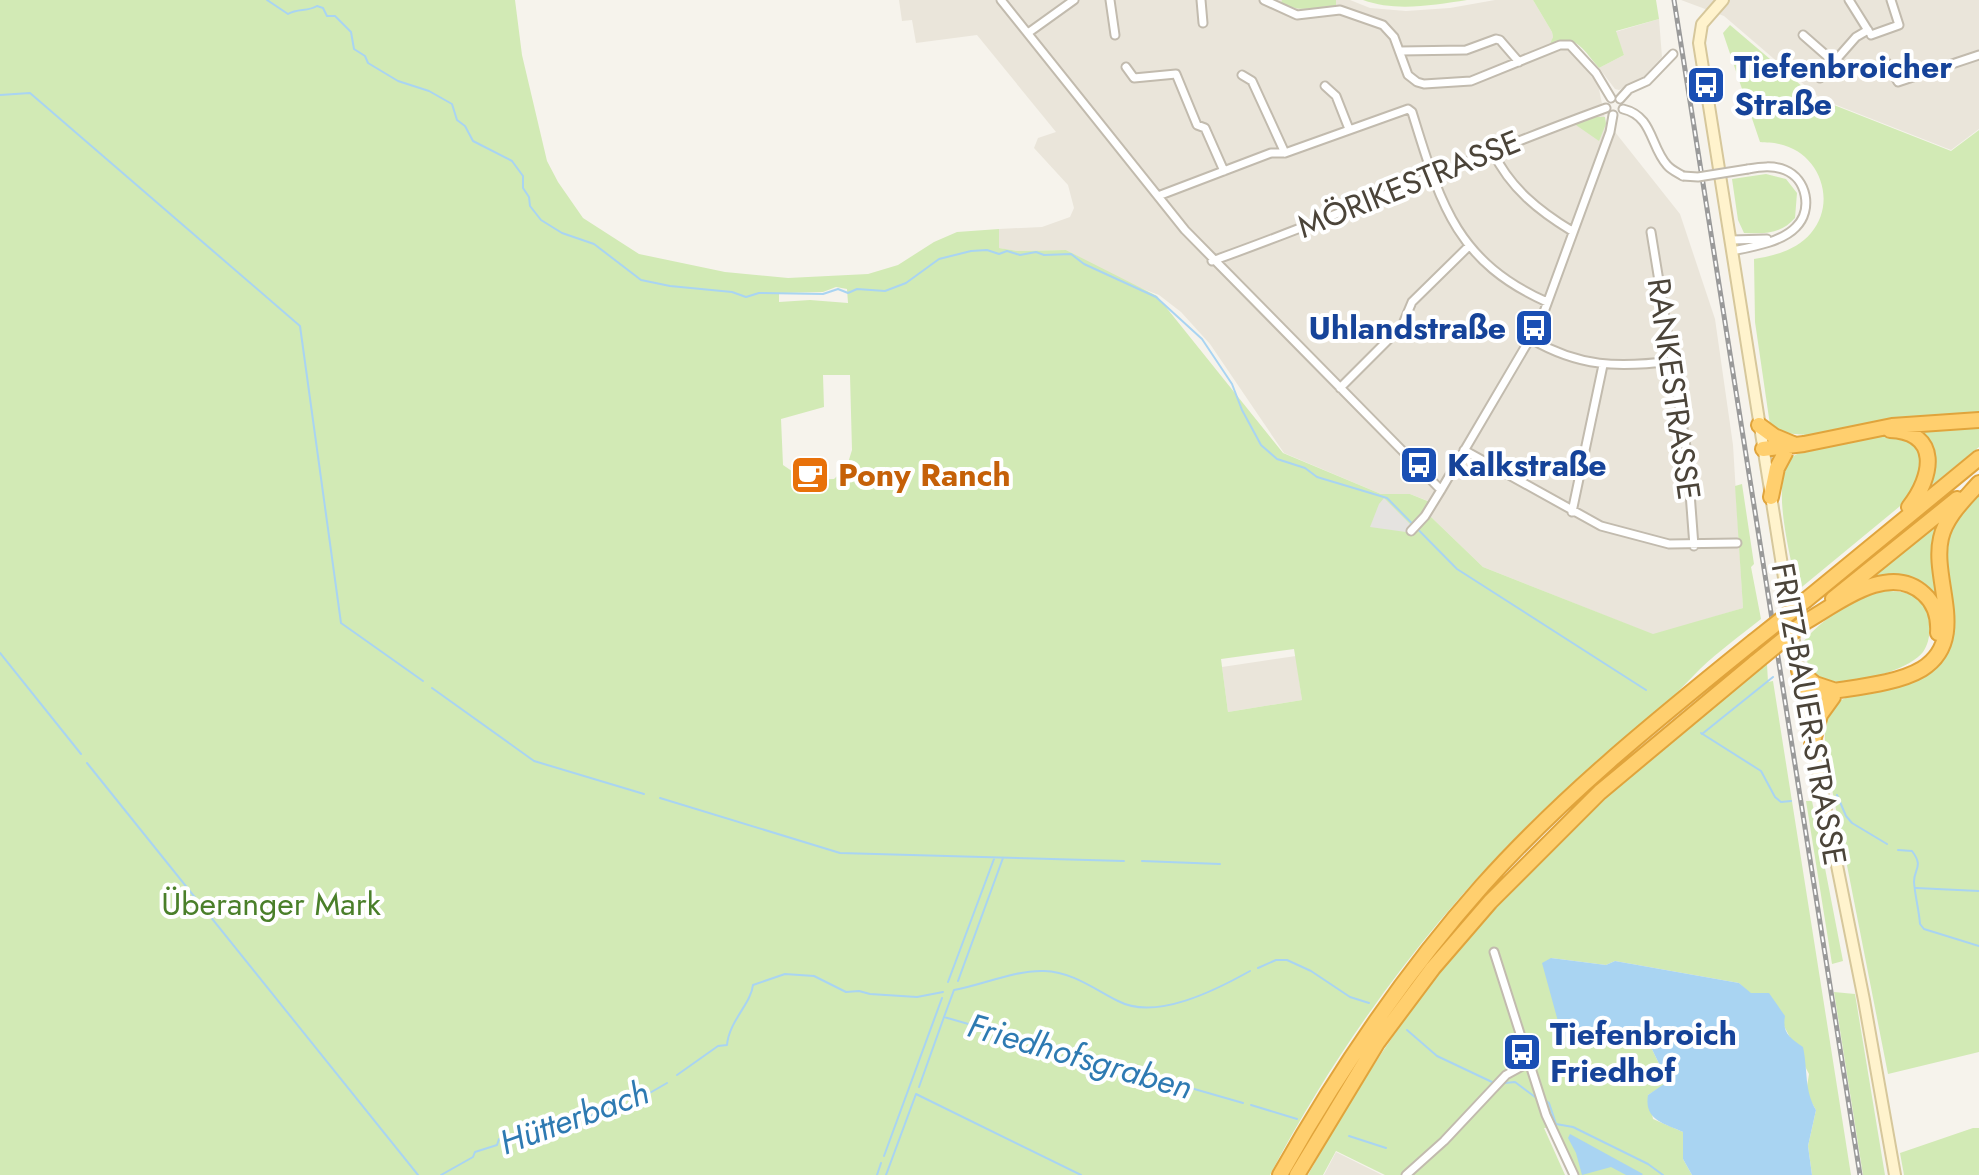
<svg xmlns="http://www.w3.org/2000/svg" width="1979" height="1175" viewBox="0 0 1979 1175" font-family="Jost,sans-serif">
	<rect width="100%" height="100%" fill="#f6f3ec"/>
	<path fill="#eae5da" d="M899,0H1350L1370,8L1406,11L1450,8L1495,0H1533L1552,32L1553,37L1551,44L1555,51L1568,49L1598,84L1606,124L1615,132L1680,214L1715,319L1733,445L1743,608L1654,635L1483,567L1430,516L1436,504L1410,494H1381L1284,453L1210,344L1181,312L1159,295L1127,283L1066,250L1018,251L998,248L999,229L1042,227L1070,217L1074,208L1068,185L1034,148L1038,138L1056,132L977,35L916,43L912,20L902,21Z
		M1681,0H1979V129L1951,150L1821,99L1724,16Z
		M1659,19L1662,57L1643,78L1619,90L1615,89L1599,68L1624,55L1615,32Z
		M1296,656L1302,700L1228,712L1222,667Z
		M1336,1152L1382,1175H1324Z"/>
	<path fill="#d2eab5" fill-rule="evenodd" d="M0,0H515L522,55L547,161L558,182L583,218L639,254L725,272L788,278L868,274L898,265L934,242L957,232L999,229V248L1018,251L1066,250L1157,296L1283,453L1381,494H1410L1430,502L1422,513L1430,516L1483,567L1653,634L1743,608L1735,486L1742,484L1754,564L1751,567L1761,619C1741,635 1719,651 1700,669C1690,679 1681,689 1670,699C1626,738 1580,775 1538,815C1431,919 1339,1043 1270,1175H0ZM836,287L847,289L848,303L810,300L779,302V293L823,292ZM823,375H850L852,450L847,466L834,479L805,480L783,465L781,419L824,407ZM1294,649L1302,700L1228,712L1221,659Z
		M1282,0H1336V6C1312,6 1304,14 1281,3Z
		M1363,0H1467C1433,5 1396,12 1363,0Z
		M1533,0H1656L1659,19L1616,31L1624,55L1599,68C1583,50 1577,33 1550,44L1553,37L1552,32Z
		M1730,25L1816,98L1951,151L1979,130V414L1885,420L1807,435L1783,433L1770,425L1755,322L1754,259C1774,256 1797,250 1811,233C1838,201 1819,152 1779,144C1773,142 1766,143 1760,142L1723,33Z
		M1588,117H1605L1606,124L1599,141L1573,123Z
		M1766,174L1786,179L1797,193L1795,218C1781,234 1764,234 1744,233L1738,220L1732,179Z
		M1979,424V447L1922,493L1928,483L1916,432L1918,425Z
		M1889,434C1920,443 1919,446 1923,477L1905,502L1797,591C1791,556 1774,499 1786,466C1789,457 1796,454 1805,451Z
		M1979,491V1052L1888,1074L1831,784C1827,760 1817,721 1837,702L1943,653L1944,556L1948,530Z
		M1947,515L1942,597L1935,602L1914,580L1860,587Z
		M1884,591C1896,591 1910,591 1919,600C1932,611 1933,638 1923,652C1908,672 1836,692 1815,676C1806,668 1806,653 1804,641C1824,617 1853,599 1884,591Z
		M1767,664L1768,682L1773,681L1851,1175H1812L1808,1146L1816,1110L1806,1093L1809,1074L1784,1026L1739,983L1615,961L1606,965L1551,958L1581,1041L1610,1032L1649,1043L1664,1074V1085L1648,1095L1653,1119L1683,1132V1159L1692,1175H1577L1557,1128H1544L1565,1175H1409L1446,1143L1497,1091L1490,1086L1443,1139L1403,1175H1385L1336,1151L1323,1175H1308C1360,1081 1419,991 1491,911C1574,819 1669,739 1767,664Z
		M1806,801H1812L1843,961L1832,964Z
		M1834,992L1855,994L1885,1175H1863Z
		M1973,1128H1979V1175H1904L1900,1153Z"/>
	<path fill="#e5e3e0" d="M1384,498L1411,525L1406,532L1370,527L1379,504Z"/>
	<path fill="#a9d4f2" d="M1551,958L1606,965L1615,961L1739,983L1751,993H1769L1785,1016C1782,1033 1790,1038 1803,1047C1808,1070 1804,1090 1816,1110L1808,1146L1812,1175H1692L1683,1159V1132C1663,1123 1644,1120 1648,1095L1664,1084V1074L1649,1043L1610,1032L1581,1041L1562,1036L1542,963Z
		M1570,1134L1643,1174L1642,1175H1626L1611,1167L1582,1175L1576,1153L1568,1138Z"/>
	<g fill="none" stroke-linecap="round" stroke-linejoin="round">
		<path stroke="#a9d4f2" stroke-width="2" d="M267,0L288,14C298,8 307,12 317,6L323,8L327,16H335L351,32L354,49L365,56L368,63L398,81L429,91L452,104L457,120L465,126L473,141L512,161L523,176V188L529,197L530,206L541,220L562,233L594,244L641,280L670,286L732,292L746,297L759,293L823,294L838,289L848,293L857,289L885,291L906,283L939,259L971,251L987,250L999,254L1007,251L1020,255L1036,252L1044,255L1071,254L1084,264L1156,297L1202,339L1232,384L1242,410L1261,445L1277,459L1305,468L1317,477L1387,498L1457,569L1646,690
			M0,95L30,93L300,326L341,623L423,681
			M0,653L81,754
			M432,688L534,761L644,794
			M1701,733L1761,771L1775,797L1781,802L1791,801
			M1702,734L1773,677
			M87,763L418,1175
			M1837,795L1846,816L1852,823L1887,844
			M660,798L840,853L1124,861
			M1898,850L1912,851C1924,867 1914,868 1914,882C1915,896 1919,910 1920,924L1924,929L1979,946
			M1142,861L1220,864
			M1916,888L1979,891
			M1258,968L1276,960H1287L1311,971L1350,997L1369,1003
			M958,981L1003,858
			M948,982L994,859
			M1407,1030L1437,1056L1492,1082
			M677,1075L718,1046L727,1045C729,1021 751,1004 753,985L785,974L814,976L846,992L859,991L870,994L917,997L943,992
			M1505,1083L1515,1082L1535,1097
			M919,1087L944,1017
			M1545,1100L1549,1103L1556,1124L1573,1127L1648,1164L1663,1175
			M1243,1103L944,1017L954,990C983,985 1014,970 1044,971C1073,972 1094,989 1118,1001C1156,1021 1216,990 1250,971
			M1251,1105L1297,1119
			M1349,1136L1386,1148
			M884,1156L942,998
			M441,1175L473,1157L475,1152L497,1145L499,1139L573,1124L631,1097L641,1098L667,1083
			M877,1175L881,1163
			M886,1175L916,1094L1081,1175"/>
		<g stroke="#c2bbae" stroke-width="11">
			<path id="street" d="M1001,0L1185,230L1441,490
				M1110,0L1115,35
				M1201,0L1203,23
				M1264,0L1297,15L1340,10L1383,25L1394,37L1408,75L1417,82L1424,84L1471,81L1560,45H1570L1596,73L1611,98
				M1849,0L1869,32
				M1028,33L1074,0
				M1803,35L1835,63
				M1871,35L1899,25L1891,0
				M1400,51L1466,50L1496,39L1500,40L1519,62
				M1883,57L1898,82L1979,55
				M1126,67L1134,78L1176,74L1197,125L1205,128L1224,171
				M1242,75L1252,81L1285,153
				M1820,78L1856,37L1868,30
				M1325,86L1336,96L1349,129
				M1620,99L1629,89L1647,81L1673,54
				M1623,109C1653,116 1650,146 1667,165C1671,170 1678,173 1683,176
				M1493,152C1510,188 1539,211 1572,231
				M1158,196L1271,153H1285L1408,109L1412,112C1440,202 1455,261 1547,302
				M1651,232L1687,453L1694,546
				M1731,240L1767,239
				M1732,251C1752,247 1782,242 1796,227C1813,210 1807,179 1785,170C1773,165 1760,167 1748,169
				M1212,261C1345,214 1473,156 1606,108
				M1531,339C1579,367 1618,368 1672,361
				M1340,388L1402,326L1412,302L1469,246
				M1464,450L1601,526L1669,544L1737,543
				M1572,512L1603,365
				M1411,531L1425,516L1441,490L1541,320L1610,132L1613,115
				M1494,952L1546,1115L1574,1175
				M1406,1175L1444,1141L1506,1075L1528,1063"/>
		</g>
		<g stroke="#d6c79b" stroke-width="14">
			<path id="secondary" d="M1723,0L1702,24L1699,43L1802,691L1864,1000L1895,1175"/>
		</g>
		<g stroke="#e0a43c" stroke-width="18">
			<path id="highway" d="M1759,425L1774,436L1793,444
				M1890,430C1941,432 1933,477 1909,507
				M1763,449L1804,444L1892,426L1979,420
				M1771,497L1777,468L1785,453
				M1833,599L1957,499
				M1806,600L1979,458
				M1805,622C1837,604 1889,561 1924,594C1935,604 1939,618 1938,633
				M1799,671L1815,684L1833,690
				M1803,697C1837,688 1892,687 1922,669C1970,639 1931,580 1941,538C1946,516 1965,499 1979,483
				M1812,745L1820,715L1833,697
				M1280,1175C1338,1072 1403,975 1482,886C1563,795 1659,718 1753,642
				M1297,1175L1377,1043L1433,968L1490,902L1600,792L1756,662"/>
		</g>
		<use href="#street" stroke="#fff" stroke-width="7"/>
		<use href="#secondary" stroke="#fff3cd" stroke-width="10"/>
		<use href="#highway" stroke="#ffcf6e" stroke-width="14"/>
		<g stroke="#9a9a9a" stroke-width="5">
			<path id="rail" d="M1674,0L1860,1175"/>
		</g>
		<use href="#rail" stroke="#fff" stroke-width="2" stroke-dasharray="6" stroke-linecap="butt"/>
		<g stroke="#c2bbae" stroke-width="11" stroke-linecap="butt">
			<path id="street-bridge" d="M1683,176L1698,177L1748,169"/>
		</g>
		<g stroke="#e0a43c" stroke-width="18" stroke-linecap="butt">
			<path id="highway-bridge" d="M1753,642L1806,600
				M1756,662L1805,622"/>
		</g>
		<use href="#street-bridge" stroke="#fff" stroke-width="7"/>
		<use href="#highway-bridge" stroke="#ffcf6e" stroke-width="14"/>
	</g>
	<defs>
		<g id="bus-square" transform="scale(2)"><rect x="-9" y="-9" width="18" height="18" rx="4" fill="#1a4fb4" stroke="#fff"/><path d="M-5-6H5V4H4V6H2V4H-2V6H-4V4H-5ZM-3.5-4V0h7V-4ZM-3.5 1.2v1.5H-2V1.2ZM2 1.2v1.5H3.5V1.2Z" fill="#fff"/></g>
		<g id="cafe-square" transform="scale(2)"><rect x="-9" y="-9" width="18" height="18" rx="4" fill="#e8710a" stroke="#fff"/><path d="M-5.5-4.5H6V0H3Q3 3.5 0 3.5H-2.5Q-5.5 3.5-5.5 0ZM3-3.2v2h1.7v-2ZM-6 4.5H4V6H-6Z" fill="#fff"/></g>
	</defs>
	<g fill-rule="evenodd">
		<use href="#bus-square" x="1706" y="85"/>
		<use href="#bus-square" x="1534" y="328"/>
		<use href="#bus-square" x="1419" y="465"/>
		<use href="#cafe-square" x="810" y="475"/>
		<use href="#bus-square" x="1522" y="1052"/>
	</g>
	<g text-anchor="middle" stroke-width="8" stroke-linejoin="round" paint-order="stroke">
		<g font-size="32" font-weight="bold" fill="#164399" stroke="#fff" text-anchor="start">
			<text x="1734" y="78">Tiefenbroicher<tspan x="1734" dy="37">Straße</tspan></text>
			<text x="1506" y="339" text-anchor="end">Uhlandstraße</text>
			<text x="1447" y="476">Kalkstraße</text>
			<text x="1550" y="1045">Tiefenbroich<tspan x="1550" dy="37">Friedhof</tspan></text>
		</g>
		<g font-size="32" fill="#4b4439" stroke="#fff">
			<text transform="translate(1409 184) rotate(-22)" y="11">MÖRIKESTRASSE</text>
			<text transform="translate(1674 389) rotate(82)" y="11">RANKESTRASSE</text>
			<text transform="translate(1809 714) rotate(80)" y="11">FRITZ-BAUER-STRASSE</text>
		</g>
		<g font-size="32" font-weight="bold" fill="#c56008" stroke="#fff" text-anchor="start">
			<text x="838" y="486">Pony Ranch</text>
		</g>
		<g font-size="32" fill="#4a7f2a" stroke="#fff">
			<text x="271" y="915">Überanger Mark</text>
		</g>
		<g font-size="34" font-style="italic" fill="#2e7ab2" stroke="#fff">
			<text transform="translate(1080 1056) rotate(16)" y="12">Friedhofsgraben</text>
			<text transform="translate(574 1117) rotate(-20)" y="12">Hütterbach</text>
		</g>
	</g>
</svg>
